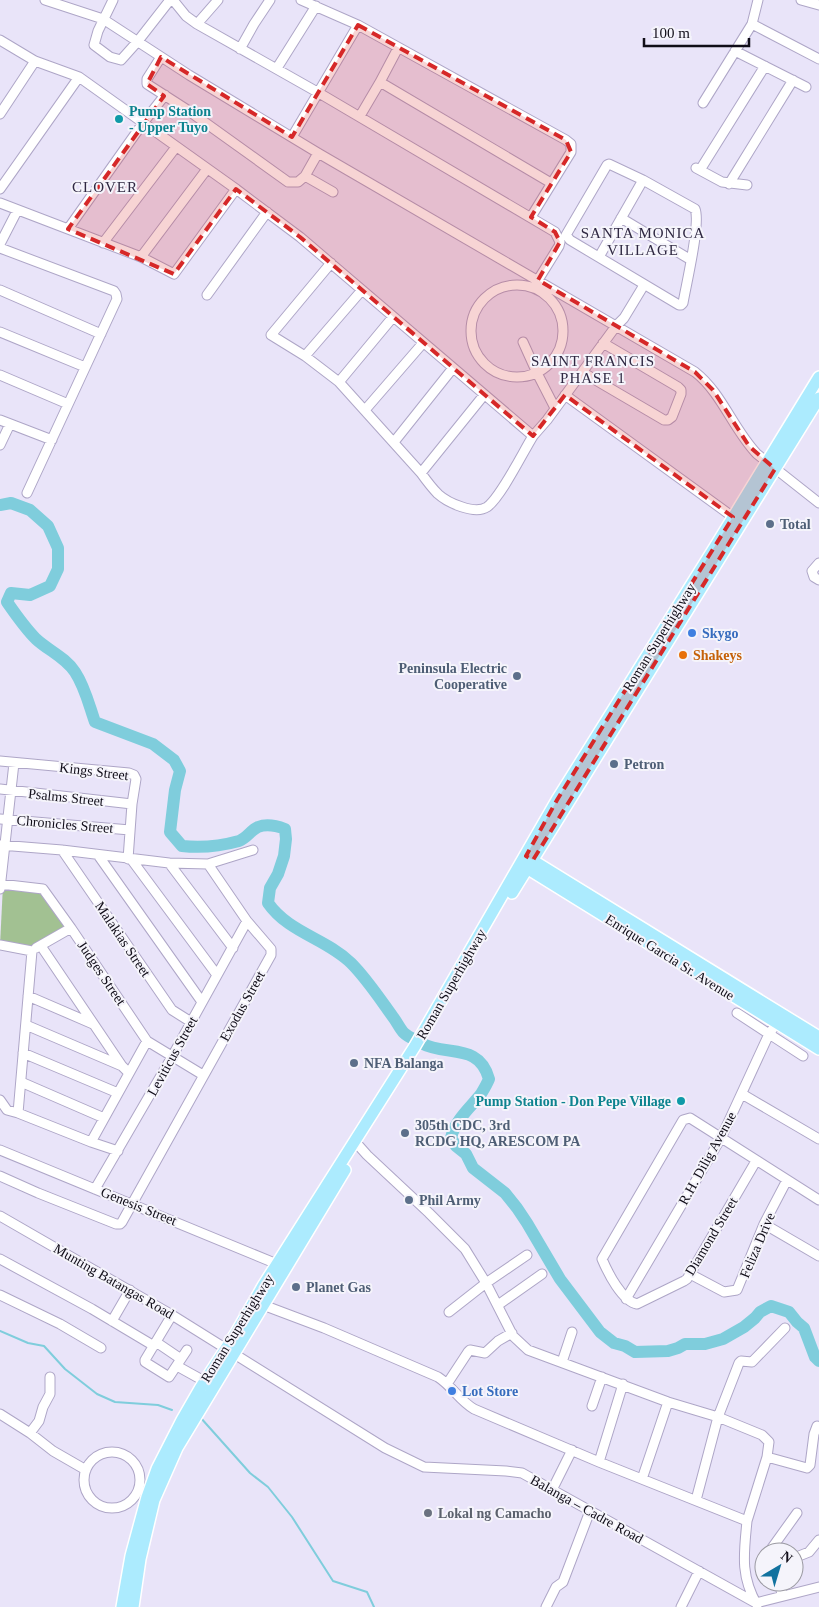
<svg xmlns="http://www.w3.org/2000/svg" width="819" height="1607" viewBox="0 0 819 1607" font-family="'Times New Roman',serif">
	<rect width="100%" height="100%" fill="#e9e4f9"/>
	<path fill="#a2c192" d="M3,885L43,890L70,927L32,949L0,945Z"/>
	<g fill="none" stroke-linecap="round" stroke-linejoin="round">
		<path stroke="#7fcddc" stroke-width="2" d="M0,1331L28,1343L44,1346L65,1369L97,1394L115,1402L158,1405L172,1410
			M200,1417L250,1473L268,1487L292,1517L333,1581L367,1592L374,1607"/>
		<path stroke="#7fcddc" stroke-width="12" d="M0,505L11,503L30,510L48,526L58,548V569L50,586L30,595L11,593L7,602C16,615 25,628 36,639C49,651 65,657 75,672C85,687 89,705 95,722L153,744L174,760L180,771L175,790L170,832L182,846C200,848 221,846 239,841C247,838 251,830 258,827C266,824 277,826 285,829L286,839L284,856L278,874L270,888L268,903C289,933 325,938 351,963C367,979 380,999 393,1017C397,1022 400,1029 404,1033C408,1037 416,1040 421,1043C446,1057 479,1042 489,1079C487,1084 484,1089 481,1094C470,1108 455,1120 451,1138L456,1146L466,1154L473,1168L505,1193L517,1208L527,1223L560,1279L600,1332L614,1343L625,1346L635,1352L668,1351L678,1348L685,1344H705L723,1339L744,1327L755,1318L760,1312L771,1306L789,1312L797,1322L804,1328L815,1357L819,1361"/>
		<g stroke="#aea6c7" stroke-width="11">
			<path id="minor" d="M45,0L103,19L189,75L318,153L695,372C722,393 733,429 757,454L819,503
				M113,0L98,31L94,45L110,57L121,60L138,41L170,0
				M173,0L186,16L197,24
				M218,0L197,24L319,93L555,232L560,242L559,246L538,280
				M301,0L358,25L566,140L571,144V152L531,217
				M801,0L819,5
				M752,24L819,59
				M0,40L35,61L79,77L236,189L300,237L533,436L547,420L616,326L624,318L644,285
				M398,48L380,82L551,183
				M240,49L254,24L270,0
				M735,51L806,87
				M161,57L147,79V84L189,111L288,182H298L305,176L333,192
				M277,68L316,6
				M703,103L752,24L758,0
				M0,114L35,61
				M360,116L380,82
				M292,137L358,25
				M609,164L643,180L695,209C701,223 686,285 683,303L681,305H679L570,240L566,235L607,165Z
				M696,168L722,182L747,185
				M700,170L765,66
				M305,176L318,153
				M729,184L793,80
				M0,189L79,77
				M0,203L141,257L174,274L236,189
				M621,218L691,260
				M68,229L143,123L165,95
				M103,243L176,147
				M0,244L17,211
				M0,248L114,291L116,294L117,299L27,493
				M141,257L207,169
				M599,257L643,180
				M331,263L271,335L305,356L362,290
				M471 331a46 46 0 1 1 92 0a46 46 0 1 1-92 0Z
				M0,290L101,334
				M207,295L267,212
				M0,332L85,367
				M523,342L537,373L555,408
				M305,356L339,382L421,473L484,395
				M582,372L664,420H668L672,417L681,394V390L678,387L603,343
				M0,375L68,404
				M339,382L393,317
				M565,395L733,517
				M365,410L423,343
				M0,420L52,440
				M394,442L453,368
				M0,445L10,424
				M421,473C426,480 432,488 438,494C448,503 475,515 487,507C501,497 523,452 533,436
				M819,563L812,571L814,577L819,580
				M0,761L129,773L134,775L136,779L132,804L128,859
				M0,789L132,804
				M0,819L130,830
				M0,845L62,850L169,863L208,864L247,921L271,949V955L122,1222L120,1224H116L38,1193L0,1176
				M62,850L172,1010L191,1022
				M98,855L202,1002
				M131,859L217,975
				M169,863L233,948
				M208,864L253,850
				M0,884L43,889L71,928L147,1041L203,1075
				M0,889L14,763
				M0,945L32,951L18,1113
				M41,946L122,1066L129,1073
				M36,948L71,928
				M28,996L93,1024
				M737,1013L803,1056
				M26,1025L122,1066
				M23,1053L118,1093
				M21,1082L104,1118
				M742,1094L819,1139
				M0,1100L7,1110L18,1113L91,1142L118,1151
				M91,1142L147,1041
				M359,1146L367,1155L429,1213L465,1249L486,1283L513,1336L528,1350L668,1402L718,1417L696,1500
				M0,1150L277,1264
				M756,1161L687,1279L684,1281L637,1304C622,1301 608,1273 602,1259L683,1120L690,1118L819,1200
				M95,1189L173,1055L247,921
				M0,1216L172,1315L385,1448L424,1467L506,1471L522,1473L756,1603
				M764,1224L819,1256
				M0,1259L92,1309L154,1346
				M690,1274L724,1292L737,1290L764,1224L787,1180
				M0,1295L60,1324L101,1348
				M626,1299L721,1138L769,1034L780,1019
				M263,1305L324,1328L438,1377C452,1386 460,1401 474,1409L599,1462L747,1521C744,1553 740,1575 757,1605
				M498,1305L542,1274
				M449,1312L486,1283L527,1255
				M172,1315L145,1360V1362L169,1377L187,1350
				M112,1321L130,1290
				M156,1342L181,1359
				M562,1362L572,1332
				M177,1366L204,1381
				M447,1384L468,1352L470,1350L485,1353L498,1341L512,1333
				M592,1406L602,1377
				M0,1414L30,1433L53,1451L86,1470
				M30,1433L39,1421L43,1407L50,1394V1377
				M84 1480a28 28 0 1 1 56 0a28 28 0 1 1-56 0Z
				M767,1457L807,1468L810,1465L814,1434L817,1426
				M599,1462L623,1384
				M642,1479L668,1402
				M552,1490L572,1450
				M747,1521L767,1457L769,1442L762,1435L718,1417L739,1363L741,1361L752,1362L785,1328
				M769,1552L797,1513
				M794,1558L809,1552L819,1540
				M778,1582L783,1596
				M756,1603L819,1587
				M546,1607L556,1587L563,1582L590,1511
				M681,1607L699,1571"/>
		</g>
		<g stroke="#fff" stroke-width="14">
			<path id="major" d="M527,857L819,1037
				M522,865L819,1049
				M512,893L819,398
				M122,1607L131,1556L147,1497L157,1469L182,1420L201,1387L236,1333L263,1286L415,1046L557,800L715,547L819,377
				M133,1607L140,1559L154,1500L177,1448L345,1170"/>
		</g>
		<use href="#minor" stroke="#fff" stroke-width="9"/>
		<use href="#major" stroke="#acebfe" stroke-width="11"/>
	</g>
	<path fill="#d62828" fill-opacity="0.2" stroke="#d62828" stroke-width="4" stroke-dasharray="10 6" stroke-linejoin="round" d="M358,25L566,140L571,152L531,217L555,232L560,242L538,280L695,372L713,390L749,446L775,469L533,860L526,856L557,800L733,517L565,395L533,436L300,237L236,189L174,274L68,229L164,96L147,84L161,57L292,137Z"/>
	<g fill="#0f9aa8" stroke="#f5f4fb" stroke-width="2">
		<circle cx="119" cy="119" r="5"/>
		<circle cx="681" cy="1101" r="5"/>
	</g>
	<g fill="#5c6f8a" stroke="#f5f4fb" stroke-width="2">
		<circle cx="770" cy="524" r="5"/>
		<circle cx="517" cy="676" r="5"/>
		<circle cx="614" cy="764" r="5"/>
		<circle cx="354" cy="1063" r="5"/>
		<circle cx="405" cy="1133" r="5"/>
		<circle cx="409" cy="1200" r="5"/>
		<circle cx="296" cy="1287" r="5"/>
	</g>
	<g fill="#3f7fe0" stroke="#f5f4fb" stroke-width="2">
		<circle cx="692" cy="633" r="5"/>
		<circle cx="452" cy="1391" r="5"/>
	</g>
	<circle fill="#e8710a" stroke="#f5f4fb" stroke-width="2" cx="683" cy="655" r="5"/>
	<circle fill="#6b7280" stroke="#f5f4fb" stroke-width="2" cx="428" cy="1513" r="5"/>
	<g text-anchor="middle" stroke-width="4" stroke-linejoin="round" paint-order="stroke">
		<g font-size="14" font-weight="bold" fill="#0d838f" stroke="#f5f4fb" text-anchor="start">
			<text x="129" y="116">Pump Station<tspan x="129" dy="16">- Upper Tuyo</tspan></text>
			<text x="671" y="1106" text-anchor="end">Pump Station - Don Pepe Village</text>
		</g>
		<g font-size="14" font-weight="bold" fill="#4e5e75" stroke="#f5f4fb" text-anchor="start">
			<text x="780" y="529">Total</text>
			<text x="507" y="673" text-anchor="end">Peninsula Electric<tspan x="507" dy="16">Cooperative</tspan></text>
			<text x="624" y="769">Petron</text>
			<text x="364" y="1068">NFA Balanga</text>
			<text x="415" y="1130">305th CDC, 3rd<tspan x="415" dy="16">RCDG HQ, ARESCOM PA</tspan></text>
			<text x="419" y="1205">Phil Army</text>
			<text x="306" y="1292">Planet Gas</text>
		</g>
		<g font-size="14" font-weight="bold" fill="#366cbe" stroke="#f5f4fb" text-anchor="start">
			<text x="702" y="638">Skygo</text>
			<text x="462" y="1396">Lot Store</text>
		</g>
		<g font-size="14" fill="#100d18" stroke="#f5f4fb">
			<text transform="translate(659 637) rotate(-58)" y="5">Roman Superhighway</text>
			<text transform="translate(94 771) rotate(7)" y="5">Kings Street</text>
			<text transform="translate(66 797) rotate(6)" y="5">Psalms Street</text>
			<text transform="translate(65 824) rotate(5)" y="5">Chronicles Street</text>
			<text transform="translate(123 939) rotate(56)" y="5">Malakias Street</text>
			<text transform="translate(670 957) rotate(32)" y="5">Enrique Garcia Sr. Avenue</text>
			<text transform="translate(102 973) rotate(56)" y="5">Judges Street</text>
			<text transform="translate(451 984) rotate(-60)" y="5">Roman Superhighway</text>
			<text transform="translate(242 1006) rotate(-61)" y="5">Exodus Street</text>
			<text transform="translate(172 1056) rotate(-61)" y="5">Leviticus Street</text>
			<text transform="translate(707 1158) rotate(-61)" y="5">R.H. Dilig Avenue</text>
			<text transform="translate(139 1206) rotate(22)" y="5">Genesis Street</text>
			<text transform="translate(711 1236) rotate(-59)" y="5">Diamond Street</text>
			<text transform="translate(757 1245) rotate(-67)" y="5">Feliza Drive</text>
			<text transform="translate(114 1281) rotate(30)" y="5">Munting Batangas Road</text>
			<text transform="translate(237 1328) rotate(-58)" y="5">Roman Superhighway</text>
			<text transform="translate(587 1509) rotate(29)" y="5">Balanga – Cadre Road</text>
		</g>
		<g font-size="14" font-weight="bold" fill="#c56008" stroke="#f5f4fb" text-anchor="start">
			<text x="693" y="660">Shakeys</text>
		</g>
		<g font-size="14" font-weight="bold" fill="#5b616d" stroke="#f5f4fb" text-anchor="start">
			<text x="438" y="1518">Lokal ng Camacho</text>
		</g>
		<g font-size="15" letter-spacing="1" fill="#2f2842" stroke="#f5f4fb">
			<text x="105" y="192">CLOVER</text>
			<text x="643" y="238">SANTA MONICA<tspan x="643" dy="17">VILLAGE</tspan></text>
			<text x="593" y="366">SAINT FRANCIS<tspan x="593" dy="17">PHASE 1</tspan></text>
		</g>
	</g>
	<g transform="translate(779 1567) rotate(38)"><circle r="24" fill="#f5f4fb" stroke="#9998a0"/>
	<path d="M0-4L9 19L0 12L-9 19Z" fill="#12729f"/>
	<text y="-8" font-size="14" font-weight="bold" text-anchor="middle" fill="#100d18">N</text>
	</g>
	<path d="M644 38v8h105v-8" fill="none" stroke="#100d18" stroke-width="2.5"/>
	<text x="652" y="38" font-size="15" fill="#100d18" stroke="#f5f4fb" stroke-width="4" paint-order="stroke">100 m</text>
</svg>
